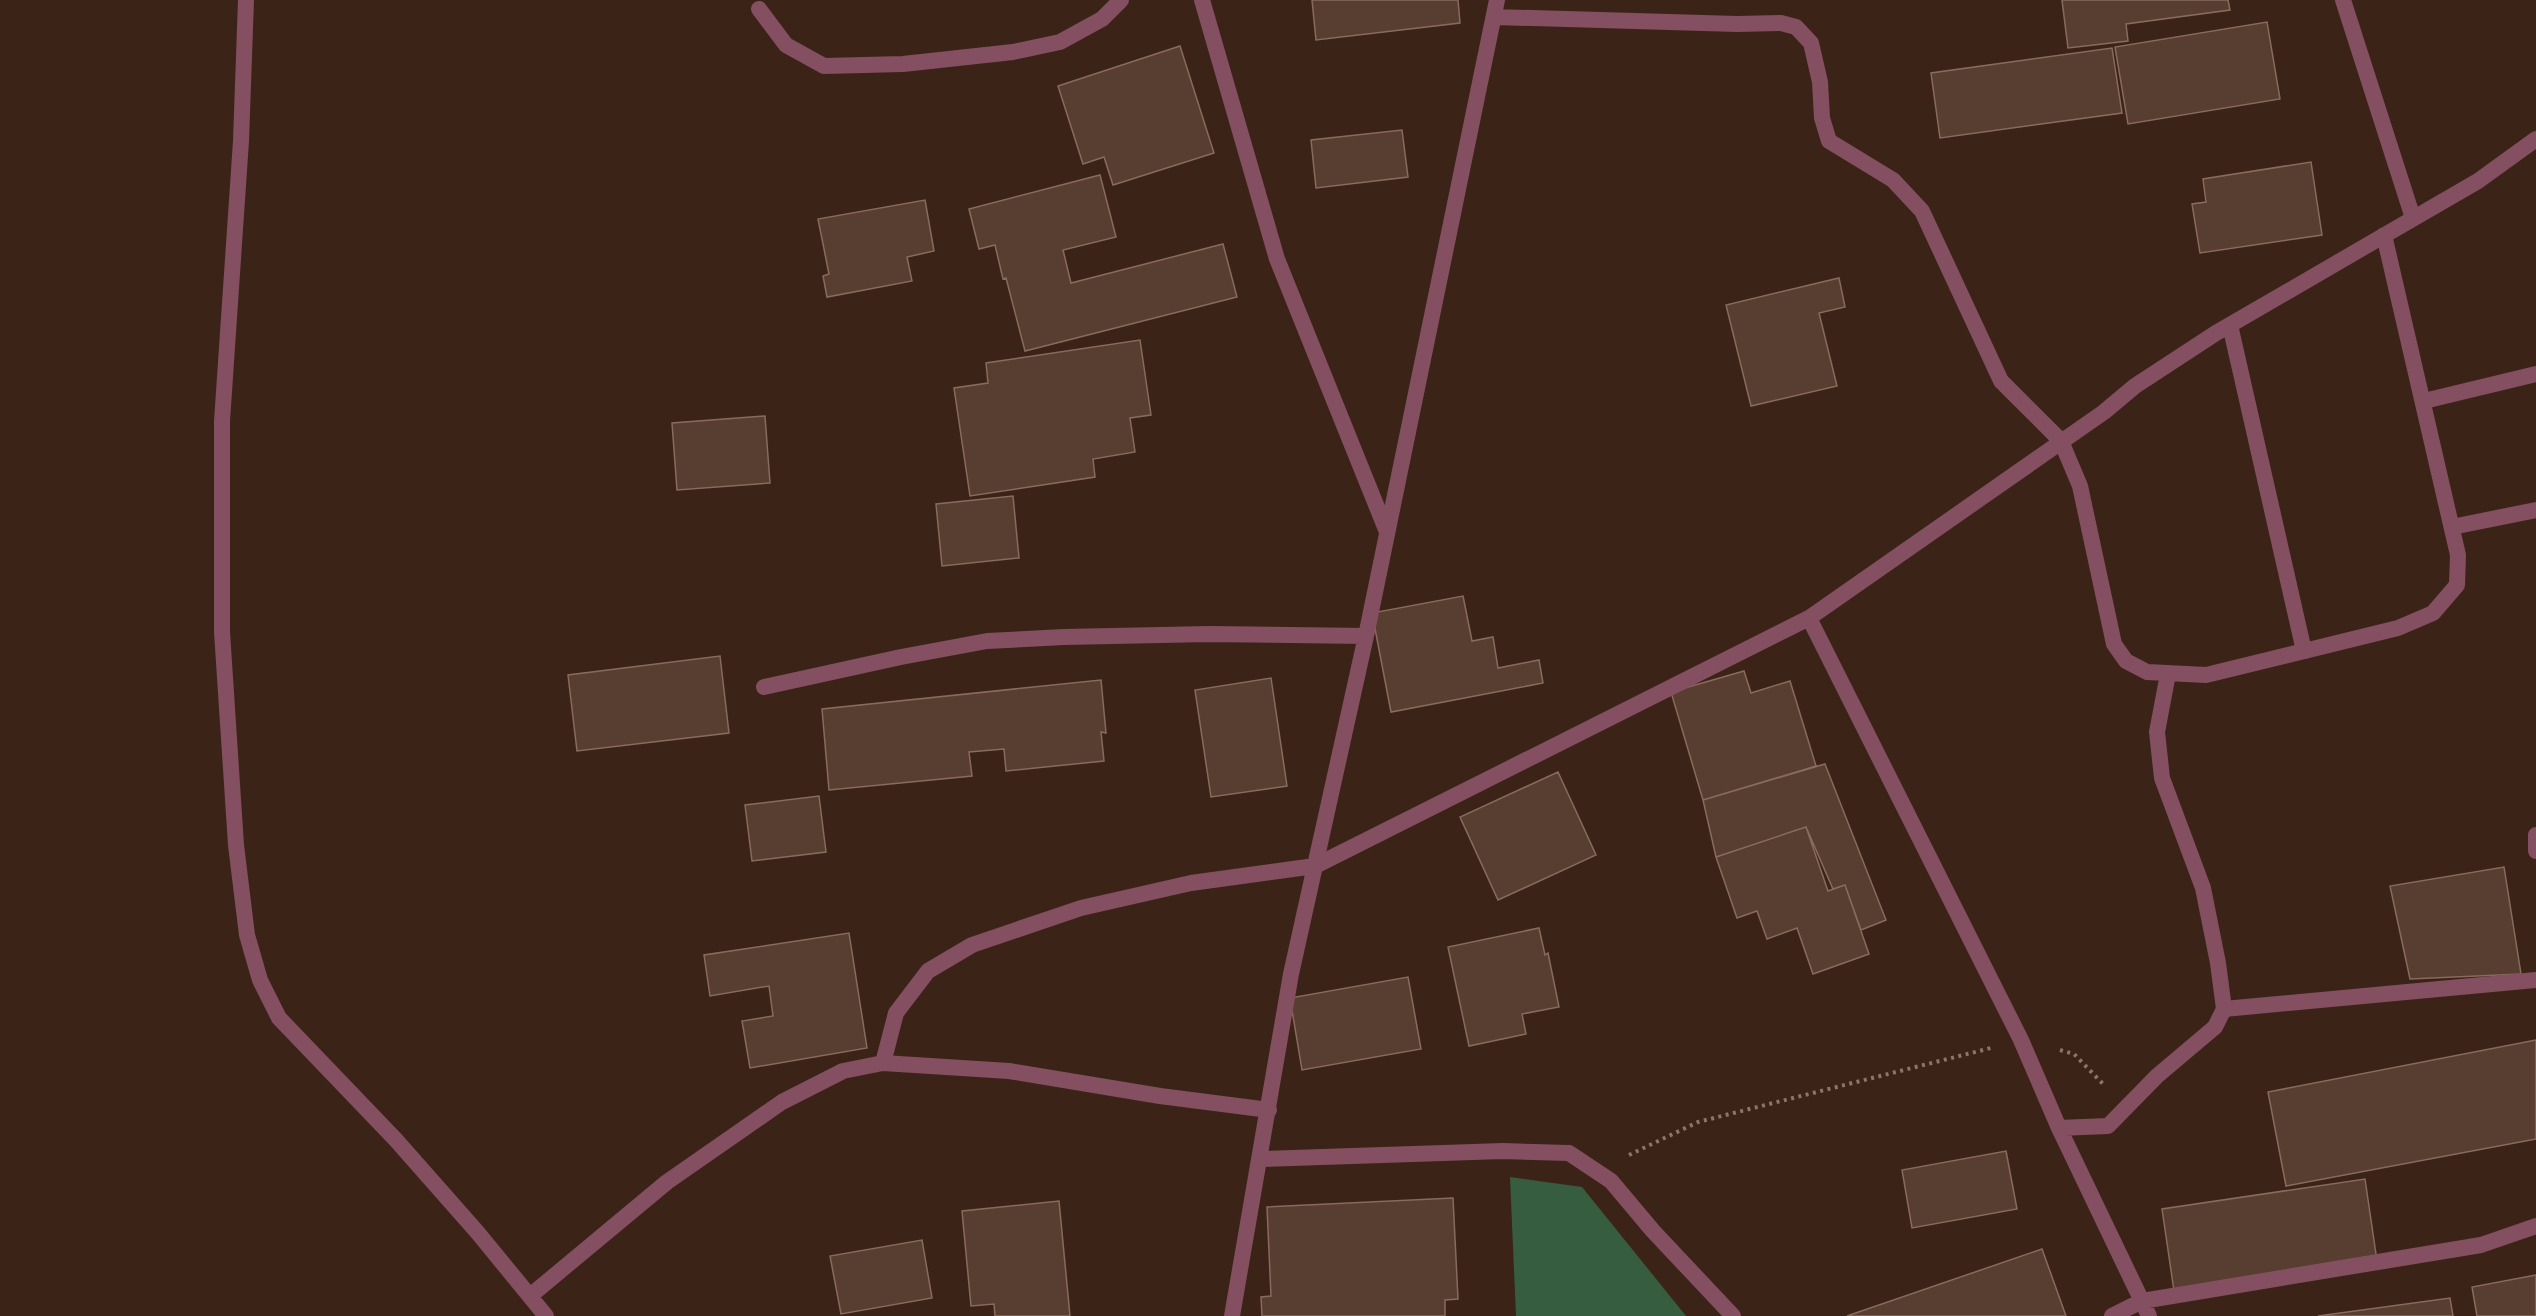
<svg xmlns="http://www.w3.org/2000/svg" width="2536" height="1316" viewBox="0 0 2536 1316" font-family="'PT Sans Narrow',sans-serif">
	<rect width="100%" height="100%" fill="#3c2318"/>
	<path fill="#375d40" d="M1510,1177L1582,1187L1686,1316H1516Z"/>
	<path fill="#583d31" stroke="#896b5e" stroke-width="1.5" d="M1312,0H1458L1460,23L1316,40Z
		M2062,0H2228L2230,10L2126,24L2128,41L2068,48Z
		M2267,22L2280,99L2128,124L2115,47Z
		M1180,46L1214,153L1113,185L1104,157L1083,164L1058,86Z
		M2112,48L2122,113L1940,138L1931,73Z
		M1402,130L1408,177L1316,188L1311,140Z
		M2311,162L2322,235L2200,253L2192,204L2206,202L2203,179Z
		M1100,175L1116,237L1063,250L1071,283L1223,244L1237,297L1025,351L1006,278L1003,279L995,245L979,249L969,209Z
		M925,200L934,251L907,257L912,281L827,297L823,276L829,274L818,219Z
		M1839,278L1845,307L1819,313L1837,386L1751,406L1726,305Z
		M1140,340L1151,415L1130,418L1135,452L1093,459L1095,477L970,496L954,388L988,383L986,363Z
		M765,416L770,483L677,490L672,423Z
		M1013,496L1019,558L942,566L936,504Z
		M1463,596L1472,641L1493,637L1498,668L1539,660L1543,683L1391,712L1372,613Z
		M720,656L729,733L577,751L568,675Z
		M1744,671L1751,693L1790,681L1816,766L1703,800L1671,692Z
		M1271,678L1287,786L1211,797L1195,690Z
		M1101,680L1106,733L1101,732L1104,761L1006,771L1004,749L969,752L972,776L829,790L822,709Z
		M1825,764L1886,920L1861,930L1845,885L1833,889L1806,827L1716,857L1703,800Z
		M1558,772L1596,855L1498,900L1460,817Z
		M819,796L826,852L752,861L745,805Z
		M1806,827L1828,891L1845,885L1869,954L1813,974L1797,928L1767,939L1757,911L1737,918L1716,857Z
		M2504,867L2521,974L2410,979L2390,886Z
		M1539,928L1545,955L1548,953L1559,1007L1522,1014L1526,1034L1469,1046L1448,947Z
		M849,933L867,1048L750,1068L742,1021L773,1016L769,986L710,996L704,955Z
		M1408,977L1421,1049L1302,1070L1290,998Z
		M2536,1040V1139L2286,1186L2268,1092Z
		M2006,1151L2017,1209L1912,1228L1902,1170Z
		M2365,1179L2377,1261L2174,1291L2162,1209Z
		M1453,1198L1458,1299L1445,1300V1316H1262L1261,1297L1271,1296L1267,1207Z
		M1059,1201L1070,1316H995L994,1304L971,1306L962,1211Z
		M922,1240L932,1298L841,1314L830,1256Z
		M2042,1249L2066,1316H1847Z
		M2536,1275V1316H2477L2472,1287Z
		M2450,1298L2453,1316H2318Z"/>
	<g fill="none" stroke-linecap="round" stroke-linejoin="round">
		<path stroke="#8b756c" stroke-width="4" stroke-dasharray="3 4.5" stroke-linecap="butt" d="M2060,1050L2074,1054L2104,1085
			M1629,1155L1698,1122L1991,1048"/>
		<path stroke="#844f61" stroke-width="16" d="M246,0L241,141L222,421V632L236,845L247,935L260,980L279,1018L396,1140L478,1233L546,1316
			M2230,325L2304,651
			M2224,1009L2536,980
			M530,1296L667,1182L782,1102L843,1071L883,1063L1009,1071L1160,1096L1269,1110"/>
		<path stroke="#844f61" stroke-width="16" d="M1202,0L1277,259L1387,532
			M2343,0L2413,218
			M759,9L786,45L824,66L903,64L1013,52L1060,42L1102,19L1121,0
			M1494,17L1737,24L1781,23L1796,27L1811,43L1820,82L1822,118L1829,141L1893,180L1922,211L2001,381L2061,441L2080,486L2114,644L2126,661L2147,672L2206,675L2398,628L2433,613L2457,585L2458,555L2384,235
			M2424,401L2536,374
			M2452,527L2536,510
			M1809,618L2021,1040L2059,1128L2149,1316
			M764,687L901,657L987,641L1064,637L1209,634L1366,636
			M2536,835V851
			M883,1063L896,1013L928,971L972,945L1081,908L1191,883L1315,866L1809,618L2104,412L2135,386L2216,333L2478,181L2536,139
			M2059,1128L2108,1126L2157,1076L2215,1027L2224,1009L2218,963L2203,888L2162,778L2157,732L2168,674
			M1261,1159L1503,1151L1569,1153L1611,1181L1653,1231L1733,1316
			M1232,1316L1291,974L1366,636L1497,0
			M2112,1316L2142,1301L2481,1245L2536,1226"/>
	</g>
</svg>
